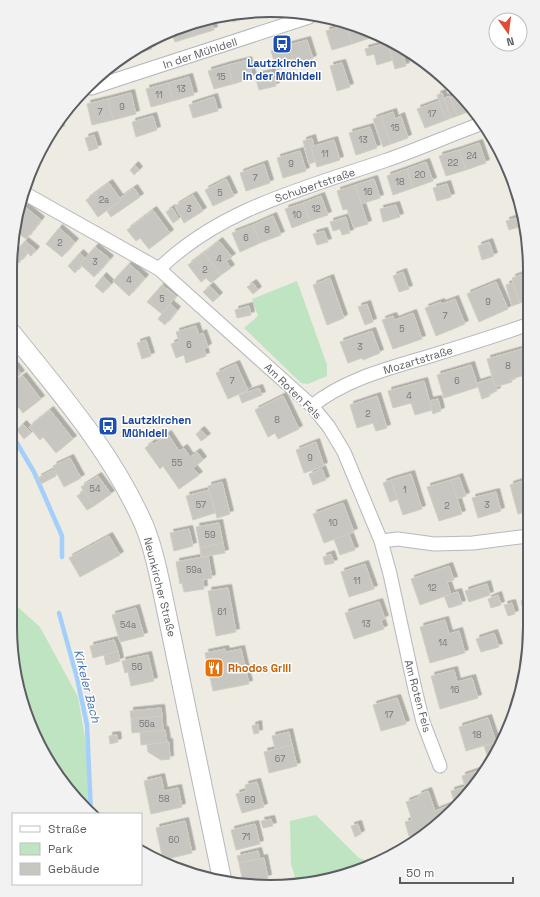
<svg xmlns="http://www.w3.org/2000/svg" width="540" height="897" viewBox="0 0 540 897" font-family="'Space Grotesk',sans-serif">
	<defs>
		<filter id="shadow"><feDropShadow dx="3.5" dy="-3.5" stdDeviation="0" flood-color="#0004"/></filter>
	</defs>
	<rect width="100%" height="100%" fill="#edebe2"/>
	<path fill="#bfe4c2" d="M297,281L327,365V376L308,384L301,383L244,328L258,316L252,299Z
		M10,600L40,627L78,697L91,772L92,813L64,785L24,710L10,627Z
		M316,815L359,858L374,863L353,873L297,883L291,864L290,821Z"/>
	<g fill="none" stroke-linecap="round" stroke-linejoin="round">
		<path stroke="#a4cffb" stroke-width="4.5" d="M11,433L34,472L62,536V557
			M59,613L77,678L87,725L91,813"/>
	</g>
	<path fill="#c8c6c0" stroke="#d1cdc1" filter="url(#shadow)" d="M236,12L251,13L252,16L233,22L230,14Z
		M211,21L214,30L194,36L192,27Z
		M348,24L372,36L373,37L352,44L346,25Z
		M346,25L352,44L332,50L326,31Z
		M192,27L194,36L175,42L172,34Z
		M307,40L313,59L295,65L289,45Z
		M150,41L152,49L132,55L131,53L140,45Z
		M387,43L388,44L393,60L377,65L374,54L367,56L365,49Z
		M388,44L402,51L406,66L395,69Z
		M289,45L295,65L277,70L271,51Z
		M248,60L253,78L233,84L228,65Z
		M342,63L350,87L337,91L330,66Z
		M228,65L233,84L214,89L208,71Z
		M272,72L276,86L259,90L255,76Z
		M189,77L194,95L173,101L168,83Z
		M168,83L173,101L151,107L146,89Z
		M131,93L136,114L113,120L108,99Z
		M442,93L451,118L446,120L437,95Z
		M461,94L473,110L457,116L450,98Z
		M450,96L457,116L451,118L444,98Z
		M214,97L218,111L193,118L189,105Z
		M108,99L113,120L92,125L87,104Z
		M439,101L446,120L425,128L417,109Z
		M393,112L395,119L401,116L408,138L391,144L381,116Z
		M153,116L157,130L136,137L132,122Z
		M381,116L391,144L383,147L373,119Z
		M58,122L61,129L52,132Z
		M370,127L377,148L356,155L349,133Z
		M94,135L98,148L89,151L85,138Z
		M492,136L495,140L502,154L496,156L489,137Z
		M312,138L314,146L311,147L315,162L309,164L303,141Z
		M334,140L340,160L317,167L311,147Z
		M479,143L486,163L466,170L459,150Z
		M459,150L466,170L446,176L439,156Z
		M300,151L306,171L283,178L277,158Z
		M426,162L433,181L413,188L407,169Z
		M264,164L270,183L246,191L240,173Z
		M135,165L139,170L134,175L130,170Z
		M407,169L413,188L393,195L387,176Z
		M226,179L234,196L213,206L205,190Z
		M374,179L380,198L361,204L355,185Z
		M109,183L121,200L98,217L86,200Z
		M447,184L451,197L437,201L433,188Z
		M355,185L368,224L354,228L347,209L343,210L337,191Z
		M134,188L140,197L111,217L107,211L121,200L120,198Z
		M193,195L203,211L184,223L175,206Z
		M321,196L328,215L310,221L303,203Z
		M303,203L310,221L292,228L285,209Z
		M396,205L400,217L383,222L380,209Z
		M25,207L41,220L26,239L14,230L18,215Z
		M172,208L179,219L173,223L166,212Z
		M153,210L170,233L149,249L140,238L136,241L127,230Z
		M273,216L281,235L260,243L253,225Z
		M346,217L350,233L342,235L340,229L333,231L330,222Z
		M516,218L519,227L509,230L506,221Z
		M253,225L260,243L240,252L232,233Z
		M59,228L75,242L62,257L46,244Z
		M324,231L328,242L317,245L313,234Z
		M25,241L36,250L31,256L20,247Z
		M219,241L232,257L226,261L231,268L221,275L204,253Z
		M489,242L494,256L482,260L478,246Z
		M20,247L27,252L19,263L12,257V251L13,249L16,252Z
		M95,247L110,259L94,277L80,264Z
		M80,253L85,258L80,264L81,265L75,273L68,266Z
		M204,253L221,275L211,283L206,278L201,282L188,265Z
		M129,264L145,278L129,296L113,281Z
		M403,272L409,289L399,292L393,276Z
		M529,272V300L520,303L512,278Z
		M103,276L111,284L103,293L95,286Z
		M330,278L344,318L327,325L313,285Z
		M496,282L508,309L479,322L467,294Z
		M253,283L258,290L253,294L247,287Z
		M513,283L520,303L512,306L506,285Z
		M162,285L176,296L162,314L147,302Z
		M210,286L219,296L213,302L203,292Z
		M455,299L465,324L436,336L425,308L441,302L442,304Z
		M170,304L177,310L165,325L158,319Z
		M367,304L373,322L365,325L358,307Z
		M249,306L251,315L237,318L235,310Z
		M413,313L422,339L393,349L382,320L393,316L395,320Z
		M196,326L199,335L203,333L208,347L204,349L206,356L186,363L184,355L176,358L171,344L179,341L176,332Z
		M372,331L380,353L363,360L362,358L348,363L340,342Z
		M146,340L151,356L142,359L137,343Z
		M522,349L529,374L511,379L512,382L495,387L487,359Z
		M236,364L248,390L228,399L216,373Z
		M471,365L478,387L444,398L437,375Z
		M15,366L21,374L11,381V368Z
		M23,376L41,399L23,413L11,398V385Z
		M493,378L497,391L489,394L490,396L482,399L477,383Z
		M424,381L432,410L415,415L411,403L393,408L388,391Z
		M259,388L262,395L242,403L239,395Z
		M283,396L299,429L278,439L275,433L268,437L255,410Z
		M377,396L387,428L376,431L373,423L357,428L350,405Z
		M438,399L441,411L433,414L429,401Z
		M50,410L73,439L56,453L43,437L40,440L29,427Z
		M23,424L31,433L24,439L17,430Z
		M201,430L207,437L201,441L196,434Z
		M168,434L179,451L184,448L190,457L197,452L203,460L193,468L199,475L179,489L163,466L160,469L145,448L152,443L154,444Z
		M316,442L324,466L304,473L296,450Z
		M70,458L81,478L64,487L53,466Z
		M322,469L326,480L313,485L309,474Z
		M53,470L56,476L41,484L38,478Z
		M411,474L422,509L403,515L391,480Z
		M98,476L111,494L94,506L81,487Z
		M459,477L466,496L457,499L451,480Z
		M529,479L528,511L518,514L510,485Z
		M391,480L398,499L390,502L383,483Z
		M451,480L462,514L439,521L427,487Z
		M222,482L230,514L217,518L208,486Z
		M209,490L215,513L193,520L186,496Z
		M84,491L94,506L87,510L77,496Z
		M496,492L501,511L478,518L472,498Z
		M343,503L354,532L324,543L313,514Z
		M219,523L223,543L200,548L196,527Z
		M189,529L193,546L174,551L170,533Z
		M349,534L355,550L340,555L334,539Z
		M109,536L120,555L80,577L69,558Z
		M223,543L225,553L201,557L200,548Z
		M331,554L334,563L325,565L323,557Z
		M208,556L212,578L203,580L204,589L184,592L182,583L180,584L176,562Z
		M365,564L374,589L349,597L341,572Z
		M449,566L454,580L447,582L451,594L420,605L411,579Z
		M487,584L490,595L469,602L465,591Z
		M228,588L236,632L216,636L208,591Z
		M458,592L462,604L449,608L444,596Z
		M498,595L501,605L491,608L488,599Z
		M528,599V611L524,612L521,601Z
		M379,602L385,619L381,620L384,629L354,639L345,613Z
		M512,603L515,614L508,616L504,605Z
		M136,608L144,636L120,642L112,615Z
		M445,620L449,634L459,631L465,653L430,663L420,627Z
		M494,633L499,647L481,652L476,639Z
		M114,640L118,651L93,658L90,646Z
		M225,649L226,652L241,649L249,684L213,691L205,653Z
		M118,651L120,661L106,665L104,655Z
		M148,655L154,681L131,686L128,672L125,673L122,661Z
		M454,670L457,682L472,678L478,698L440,709L431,676Z
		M397,698L406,724L381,731L373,705Z
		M161,708L162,716L131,719L130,711Z
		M162,716L163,730L132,733L131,719Z
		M488,718L496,742L466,751L459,727Z
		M258,724L259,733L254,734L252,726Z
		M165,730L167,742L141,745L140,732Z
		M289,732L292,745L275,749L272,736Z
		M117,735L118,742L110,744L109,736Z
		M502,740L495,753L487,755L484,746Z
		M169,742L170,759L161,760L148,752L147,745Z
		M292,745L297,766L269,773L264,752Z
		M486,768L476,785L467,794L462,776Z
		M161,777L164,791L178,788L182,807L151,814L144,781Z
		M257,782L264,807L242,813L236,794L246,791L245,785Z
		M465,787L467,794L455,805L451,791Z
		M428,791L435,811L450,805L451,809L430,829L409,836L405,822L412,820L406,802L419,797L418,795Z
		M271,819L273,826L263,828L261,821Z
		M185,821L192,853L163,860L156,828Z
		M255,824L260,844L236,850L231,830Z
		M358,824L361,834L355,837L351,826Z
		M258,851L260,859L239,863L237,856Z
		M264,858L268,878L243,883L239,863Z"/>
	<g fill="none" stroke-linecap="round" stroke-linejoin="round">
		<g stroke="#b5b8bc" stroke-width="15">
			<path id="street" d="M91,88L309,17
				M24,193L159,269L312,406L329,427L344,452L381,541L390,574L414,685L423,722L440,766
				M159,269C220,209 305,188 384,161C417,150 450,135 483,123
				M312,406C345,379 390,368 430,356C463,346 496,336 529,324
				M381,541L398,539L434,544L473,543L528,536"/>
		</g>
		<g stroke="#b6b8be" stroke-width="20">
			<path id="secondary" d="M12,333C61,394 112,452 144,525C153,547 158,571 163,595L222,879"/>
		</g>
		<use href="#street" stroke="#fff" stroke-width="13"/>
		<use href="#secondary" stroke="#fff" stroke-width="18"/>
	</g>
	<defs>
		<g id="bus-square" transform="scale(1)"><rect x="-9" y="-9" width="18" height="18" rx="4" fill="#1a4fb4" stroke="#fff"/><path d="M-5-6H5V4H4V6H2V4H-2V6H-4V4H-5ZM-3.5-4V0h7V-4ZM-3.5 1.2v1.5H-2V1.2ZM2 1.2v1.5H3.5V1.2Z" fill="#fff"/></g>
		<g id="restaurant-square" transform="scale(1)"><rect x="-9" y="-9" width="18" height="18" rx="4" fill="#e8710a" stroke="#fff"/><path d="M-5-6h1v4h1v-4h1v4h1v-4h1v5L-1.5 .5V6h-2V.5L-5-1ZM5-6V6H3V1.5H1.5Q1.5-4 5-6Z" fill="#fff"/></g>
	</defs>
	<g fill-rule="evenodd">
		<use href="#bus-square" x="282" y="44"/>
		<use href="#bus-square" x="108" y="426"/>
		<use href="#restaurant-square" x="214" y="668"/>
	</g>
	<g text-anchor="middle" stroke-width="3" stroke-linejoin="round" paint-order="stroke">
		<g font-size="9" fill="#76787a">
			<text x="221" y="80">15</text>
			<text x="181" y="92">13</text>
			<text x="159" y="98">11</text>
			<text x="122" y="110">9</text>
			<text x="100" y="115">7</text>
			<text x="432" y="117">17</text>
			<text x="395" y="131">15</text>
			<text x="363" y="143">13</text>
			<text x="325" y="157">11</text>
			<text x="472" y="159">24</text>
			<text x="453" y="166">22</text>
			<text x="291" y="167">9</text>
			<text x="420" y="178">20</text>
			<text x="255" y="181">7</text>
			<text x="400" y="185">18</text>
			<text x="368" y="195">16</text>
			<text x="220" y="196">5</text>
			<text x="104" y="203">2a</text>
			<text x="189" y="212">3</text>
			<text x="316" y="212">12</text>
			<text x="297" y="218">10</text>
			<text x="267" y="233">8</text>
			<text x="246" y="241">6</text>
			<text x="60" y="246">2</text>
			<text x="219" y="262">4</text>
			<text x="95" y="265">3</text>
			<text x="205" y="273">2</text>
			<text x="129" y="283">4</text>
			<text x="162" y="302">5</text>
			<text x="488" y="305">9</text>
			<text x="445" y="319">7</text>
			<text x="402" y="332">5</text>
			<text x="189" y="348">6</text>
			<text x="360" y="350">3</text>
			<text x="508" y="369">8</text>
			<text x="232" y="384">7</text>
			<text x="457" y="384">6</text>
			<text x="409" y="399">4</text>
			<text x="368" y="417">2</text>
			<text x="277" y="423">8</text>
			<text x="310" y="461">9</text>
			<text x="177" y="466">55</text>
			<text x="95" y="492">54</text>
			<text x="405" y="493">1</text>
			<text x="201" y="508">57</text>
			<text x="487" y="508">3</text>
			<text x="447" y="509">2</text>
			<text x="333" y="526">10</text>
			<text x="210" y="538">59</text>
			<text x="194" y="573">59a</text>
			<text x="357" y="584">11</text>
			<text x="432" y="591">12</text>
			<text x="222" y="615">61</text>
			<text x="366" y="627">13</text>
			<text x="128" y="628">54a</text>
			<text x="443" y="646">14</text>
			<text x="137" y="670">56</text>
			<text x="455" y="693">16</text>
			<text x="389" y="718">17</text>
			<text x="147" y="727">56a</text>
			<text x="477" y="738">18</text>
			<text x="280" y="762">67</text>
			<text x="164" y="802">58</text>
			<text x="250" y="803">69</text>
			<text x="246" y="840">71</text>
			<text x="174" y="843">60</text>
		</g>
		<g font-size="11" fill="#5b5e62" stroke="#fff">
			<text transform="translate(200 53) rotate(-18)" y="4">In der Mühldell</text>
			<text transform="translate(315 185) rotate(-19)" y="4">Schubertstraße</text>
			<text transform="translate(418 360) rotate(-17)" y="4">Mozartstraße</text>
			<text transform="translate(293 391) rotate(44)" y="4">Am Roten Fels</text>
			<text transform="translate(160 587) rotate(76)" y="4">Neunkircher Straße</text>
			<text transform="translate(418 696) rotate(75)" y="4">Am Roten Fels</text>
		</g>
		<g font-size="11" font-weight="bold" fill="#164399" stroke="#fff">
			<text x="282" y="67">Lautzkirchen<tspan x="282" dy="13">In der Mühldell</tspan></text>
			<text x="122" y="424" text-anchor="start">Lautzkirchen<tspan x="122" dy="13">Mühldell</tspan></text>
		</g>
		<g font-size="11" font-weight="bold" fill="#c56008" stroke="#fff" text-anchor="start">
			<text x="228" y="672">Rhodos Grill</text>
		</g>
		<g font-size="12" font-style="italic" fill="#4574b4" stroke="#fff">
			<text transform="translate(87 686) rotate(76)" y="4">Kirkeler Bach</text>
		</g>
	</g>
	<path d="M0 0H540V897H0ZM270 17H270A253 253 0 0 1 523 270V627A253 253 0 0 1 270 880H270A253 253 0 0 1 17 627V270A253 253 0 0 1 270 17Z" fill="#f2f2f2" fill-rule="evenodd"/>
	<path fill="none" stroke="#5b5e62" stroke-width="2" d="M270 17H270A253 253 0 0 1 523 270V627A253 253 0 0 1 270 880H270A253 253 0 0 1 17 627V270A253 253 0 0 1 270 17Z"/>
	<rect x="12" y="813" width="130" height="72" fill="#ffffff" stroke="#bdbfc0"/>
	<rect x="20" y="826" width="20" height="6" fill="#ffffff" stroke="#bdbfc0"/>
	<text x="48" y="833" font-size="12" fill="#5b5e62">Straße</text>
	<rect x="20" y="843" width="20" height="12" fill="#bfe4c2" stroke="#bdbfc0"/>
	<text x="48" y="853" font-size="12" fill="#5b5e62">Park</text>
	<rect x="20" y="863" width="20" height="12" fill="#c8c6c0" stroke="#bdbfc0"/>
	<text x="48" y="873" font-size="12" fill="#5b5e62">Gebäude</text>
	<g transform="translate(508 32) rotate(166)"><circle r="19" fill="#ffffff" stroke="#bdbfc0"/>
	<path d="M0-3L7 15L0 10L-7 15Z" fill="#e14d34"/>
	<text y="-6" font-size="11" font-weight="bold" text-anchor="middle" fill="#5b5e62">N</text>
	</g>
	<path d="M400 877v6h113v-6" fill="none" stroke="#5b5e62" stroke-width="2"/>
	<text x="406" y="877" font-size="12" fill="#5b5e62" stroke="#ffffff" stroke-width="3" paint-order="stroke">50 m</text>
</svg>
